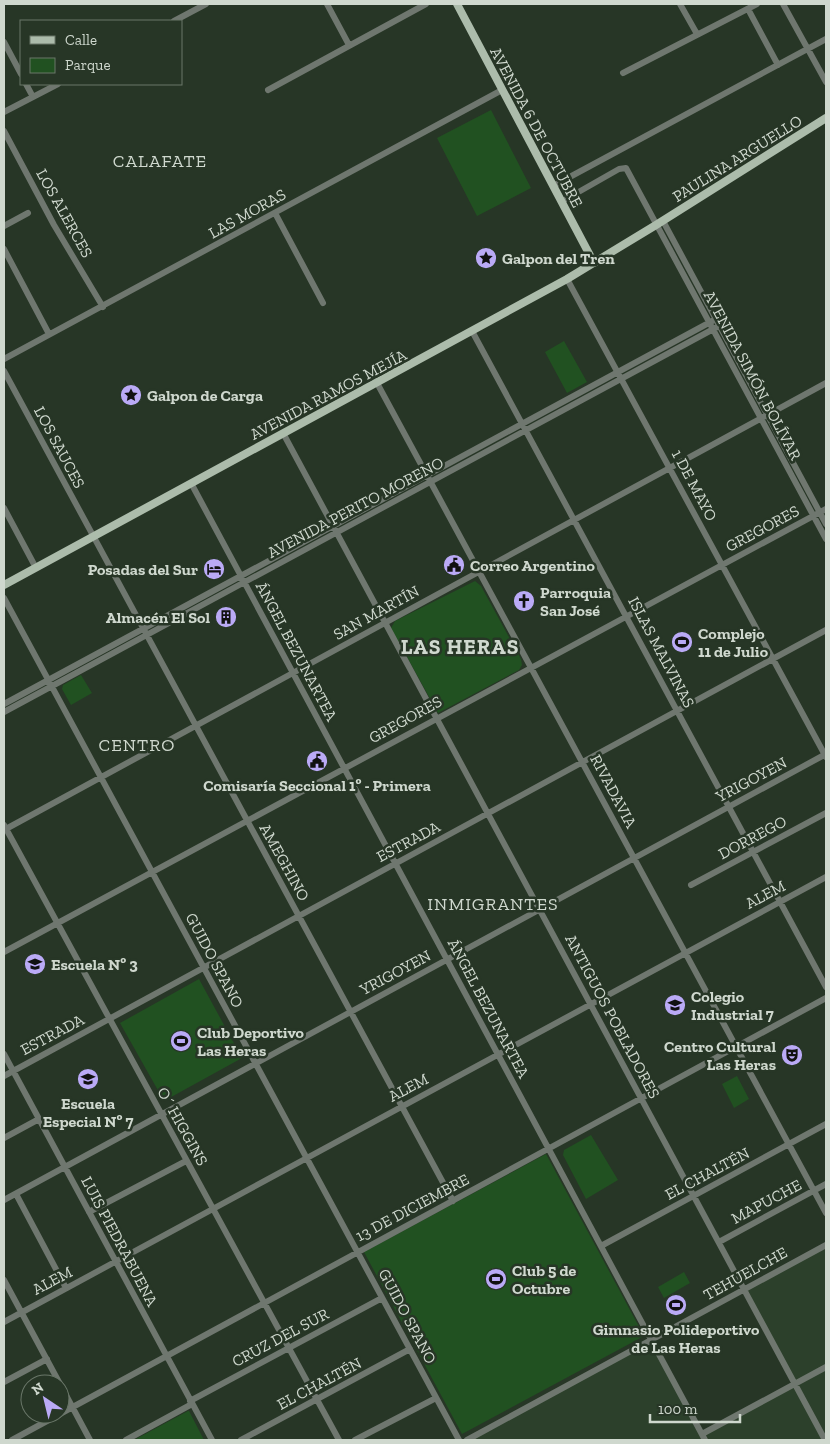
<svg xmlns="http://www.w3.org/2000/svg" width="830" height="1444" viewBox="0 0 830 1444" font-family="'Zilla Slab',serif">
	<rect width="100%" height="100%" fill="#273626"/>
	<path fill="#2c402b" d="M826,1245V1440H467L651,1340L702,1434L795,1384L745,1289Z"/>
	<path fill="#215121" d="M491,110L531,188L477,216L437,138Z
		M564,341L587,382L567,393L545,352Z
		M475,581L481,586L521,659L522,665L519,670L438,713L391,628L395,621Z
		M81,675L92,693L71,705L62,689L63,685Z
		M199,979L242,1058L164,1101L120,1023Z
		M737,1076L749,1099L734,1108L722,1084Z
		M591,1135L618,1180L586,1199L563,1155L564,1150Z
		M546,1154L644,1336L462,1434L364,1252Z
		M684,1272L690,1283L664,1298L658,1287Z
		M189,1411L204,1440H134L188,1411Z"/>
	<g fill="none" stroke-linecap="round" stroke-linejoin="round">
		<path stroke="#6f776f" stroke-width="6" d="M327,4L349,45
			M680,4L697,34
			M783,4L826,82
			M748,9L778,65
			M174,21L206,4
			M4,42L21,74
			M623,73L757,4
			M26,84L33,97
			M268,90L426,4
			M4,112L58,84
			M4,131L54,225L103,307
			M553,186L826,39
			M561,202L619,169L626,168L826,539
			M275,213L323,303
			M663,221L826,524
			M4,226L28,213
			M4,249L49,334
			M567,279L826,757
			M472,331L826,987
			M4,359L502,90
			M4,371L453,1201
			M377,383L826,1213
			M283,433L825,1440
			M191,483L705,1440
			M4,508L36,568
			M4,598L459,1440
			M4,704L716,319
			M4,712L719,326
			M4,825L339,1440
			M4,830L826,383
			M691,885L826,813
			M4,952L826,509
			M4,1054L212,1440
			M4,1076L826,630
			M4,1138L39,1119
			M16,1194L66,1288
			M4,1200L826,754
			M89,1212L186,1161
			M719,1242L826,1184
			M601,1246L826,1124
			M4,1280L60,1384
			M4,1322L826,877
			M4,1382L47,1359
			M60,1384L90,1440
			M190,1401L382,1298
			M702,1434L826,1367
			M12,1440L826,998
			M126,1440L192,1404
			M241,1440L410,1349
			M355,1440L436,1398
			M467,1440L826,1245"/>
		<path stroke="#acbcab" stroke-width="8" d="M457,4L594,263
			M4,585L567,279L656,225L826,118"/>
	</g>
	<defs>
		<g id="sight-disc" transform="scale(1.125)"><circle r="9.5" fill="#baaaf6" stroke="#273626"/><path d="M0-6L1.8-2.2L6-1.7L2.9 1.2L3.7 5.4L0 3.3L-3.7 5.4L-2.9 1.2L-6-1.7L-1.8-2.2Z" fill="#111"/></g>
		<g id="civic-disc" transform="scale(1.125)"><circle r="9.5" fill="#baaaf6" stroke="#273626"/><path d="M-.6-6.5H3V-4.5H.6V-3L4-1V1h2V6H-6V1h2V-1L-.6-3ZM-1.2 2.5V6h2.4V2.5Z" fill="#111"/></g>
		<g id="hotel-disc" transform="scale(1.125)"><circle r="9.5" fill="#baaaf6" stroke="#273626"/><path d="M-6-4.5h1.5V1H6V5H4.5V3h-9V5H-6ZM-4 0a1.8 1.8 0 1 1 3.6 0ZM.5 0V-2.5h3Q6-2.5 6 0Z" fill="#111"/></g>
		<g id="church-disc" transform="scale(1.125)"><circle r="9.5" fill="#baaaf6" stroke="#273626"/><path d="M-1.2-6h2.4v3.5h3.3v2.4h-3.3V6h-2.4V-.1h-3.3v-2.4h3.3Z" fill="#111"/></g>
		<g id="building-disc" transform="scale(1.125)"><circle r="9.5" fill="#baaaf6" stroke="#273626"/><path d="M-4-6H4V6H1V3H-1V6H-4ZM-2.5-4.3h1.7v1.8h-1.7ZM.8-4.3h1.7v1.8H.8ZM-2.5-1h1.7V.8h-1.7ZM.8-1h1.7V.8H.8Z" fill="#111"/></g>
		<g id="stadium-disc" transform="scale(1.125)"><circle r="9.5" fill="#baaaf6" stroke="#273626"/><path d="M0-5a6.5 5 0 1 0 0 10a6.5 5 0 1 0 0-10ZM-3.5-1.8h7v3.6h-7Z" fill="#111"/></g>
		<g id="school-disc" transform="scale(1.125)"><circle r="9.5" fill="#baaaf6" stroke="#273626"/><path d="M0-5L7-2L0 1L-7-2ZM-4 1L0 2.5L4 1V4Q0 6-4 4Z" fill="#111"/></g>
		<g id="theatre-disc" transform="scale(1.125)"><circle r="9.5" fill="#baaaf6" stroke="#273626"/><path d="M-5-5.5Q0-4 5-5.5V0Q5 5 0 6Q-5 5-5 0ZM-3.3-2.5H-1v1.5H-3.3ZM1-2.5H3.3v1.5H1ZM-2.8 1Q0 5.5 2.8 1Z" fill="#111"/></g>
	</defs>
	<g fill-rule="evenodd">
		<use href="#sight-disc" x="486" y="258"/>
		<use href="#sight-disc" x="131" y="395"/>
		<use href="#civic-disc" x="454" y="565"/>
		<use href="#hotel-disc" x="214" y="569"/>
		<use href="#church-disc" x="524" y="601"/>
		<use href="#building-disc" x="226" y="617"/>
		<use href="#stadium-disc" x="682" y="642"/>
		<use href="#civic-disc" x="317" y="761"/>
		<use href="#school-disc" x="35" y="964"/>
		<use href="#school-disc" x="675" y="1005"/>
		<use href="#stadium-disc" x="181" y="1041"/>
		<use href="#theatre-disc" x="792" y="1055"/>
		<use href="#school-disc" x="88" y="1079"/>
		<use href="#stadium-disc" x="496" y="1279"/>
		<use href="#stadium-disc" x="676" y="1305"/>
	</g>
	<g text-anchor="middle" stroke-width="5" stroke-linejoin="round" paint-order="stroke">
		<g font-size="16" fill="#cfd8ce" stroke="#273626">
			<text transform="translate(537 127) rotate(62)" y="6">AVENIDA 6 DE OCTUBRE</text>
			<text transform="translate(737 158) rotate(-32)" y="6">PAULINA ARGUELLO</text>
			<text transform="translate(65 213) rotate(61)" y="6">LOS ALERCES</text>
			<text transform="translate(247 213) rotate(-29)" y="6">LAS MORAS</text>
			<text transform="translate(753 375) rotate(62)" y="6">AVENIDA SIMÓN BOLÍVAR</text>
			<text transform="translate(328 394) rotate(-28)" y="6">AVENIDA RAMOS MEJÍA</text>
			<text transform="translate(60 447) rotate(62)" y="6">LOS SAUCES</text>
			<text transform="translate(695 485) rotate(62)" y="6">1 DE MAYO</text>
			<text transform="translate(355 507) rotate(-28)" y="6">AVENIDA PERITO MORENO</text>
			<text transform="translate(762 528) rotate(-28)" y="6">GREGORES</text>
			<text transform="translate(376 612) rotate(-29)" y="6">SAN MARTÍN</text>
			<text transform="translate(297 651) rotate(62)" y="6">ÁNGEL BEZUNARTEA</text>
			<text transform="translate(662 652) rotate(62)" y="6">ISLAS MALVINAS</text>
			<text transform="translate(405 719) rotate(-29)" y="6">GREGORES</text>
			<text transform="translate(751 779) rotate(-28)" y="6">YRIGOYEN</text>
			<text transform="translate(614 791) rotate(62)" y="6">RIVADAVIA</text>
			<text transform="translate(752 837) rotate(-28)" y="6">DORREGO</text>
			<text transform="translate(408 841) rotate(-28)" y="6">ESTRADA</text>
			<text transform="translate(285 862) rotate(61)" y="6">AMEGHINO</text>
			<text transform="translate(765 894) rotate(-28)" y="6">ALEM</text>
			<text transform="translate(215 960) rotate(62)" y="6">GUIDO SPANO</text>
			<text transform="translate(395 972) rotate(-28)" y="6">YRIGOYEN</text>
			<text transform="translate(489 1008) rotate(62)" y="6">ÁNGEL BEZUNARTEA</text>
			<text transform="translate(613 1016) rotate(62)" y="6">ANTIGUOS POBLADORES</text>
			<text transform="translate(52 1034) rotate(-28)" y="6">ESTRADA</text>
			<text transform="translate(408 1087) rotate(-28)" y="6">ALEM</text>
			<text transform="translate(183 1126) rotate(61)" y="6">O´ HIGGINS</text>
			<text transform="translate(707 1173) rotate(-28)" y="6">EL CHALTÉN</text>
			<text transform="translate(766 1201) rotate(-28)" y="6">MAPUCHE</text>
			<text transform="translate(412 1207) rotate(-28)" y="6">13 DE DICIEMBRE</text>
			<text transform="translate(120 1241) rotate(62)" y="6">LUIS PIEDRABUENA</text>
			<text transform="translate(745 1273) rotate(-29)" y="6">TEHUELCHE</text>
			<text transform="translate(52 1280) rotate(-28)" y="6">ALEM</text>
			<text transform="translate(408 1316) rotate(62)" y="6">GUIDO SPANO</text>
			<text transform="translate(280 1337) rotate(-28)" y="6">CRUZ DEL SUR</text>
			<text transform="translate(319 1383) rotate(-28)" y="6">EL CHALTÉN</text>
		</g>
		<g font-size="16" font-weight="bold" fill="#cfd8ce" stroke="#273626" text-anchor="start">
			<text x="502" y="264">Galpon del Tren</text>
			<text x="147" y="401">Galpon de Carga</text>
			<text x="470" y="571">Correo Argentino</text>
			<text x="198" y="575" text-anchor="end">Posadas del Sur</text>
			<text x="540" y="598">Parroquia<tspan x="540" dy="18">San José</tspan></text>
			<text x="210" y="623" text-anchor="end">Almacén El Sol</text>
			<text x="698" y="639">Complejo<tspan x="698" dy="18">11 de Julio</tspan></text>
			<text x="317" y="791" text-anchor="middle">Comisaría Seccional 1º - Primera</text>
			<text x="51" y="970">Escuela Nº 3</text>
			<text x="691" y="1002">Colegio<tspan x="691" dy="18">Industrial 7</tspan></text>
			<text x="197" y="1038">Club Deportivo<tspan x="197" dy="18">Las Heras</tspan></text>
			<text x="776" y="1052" text-anchor="end">Centro Cultural<tspan x="776" dy="18">Las Heras</tspan></text>
			<text x="88" y="1109" text-anchor="middle">Escuela<tspan x="88" dy="18">Especial Nº 7</tspan></text>
			<text x="512" y="1276">Club 5 de<tspan x="512" dy="18">Octubre</tspan></text>
			<text x="676" y="1335" text-anchor="middle">Gimnasio Polideportivo<tspan x="676" dy="18">de Las Heras</tspan></text>
		</g>
		<g font-size="18" letter-spacing="1" fill="#cfd8ce" stroke="#273626">
			<text x="160" y="167">CALAFATE</text>
			<text x="137" y="751">CENTRO</text>
			<text x="493" y="910">INMIGRANTES</text>
		</g>
		<g font-size="21" font-weight="bold" letter-spacing="1" fill="#cfd8ce" stroke="#273626">
			<text x="460" y="654">LAS HERAS</text>
		</g>
	</g>
	<rect width="830" height="1444" fill="none" stroke="#cfd8ce" stroke-width="10"/>
	<rect x="20" y="20" width="162" height="65" fill="#273626" stroke="#6a7769"/>
	<rect x="30" y="36" width="25" height="8" fill="#acbcab" stroke="#6a7769"/>
	<text x="65" y="45" font-size="15" fill="#cfd8ce">Calle</text>
	<rect x="30" y="58" width="25" height="15" fill="#215121" stroke="#6a7769"/>
	<text x="65" y="70" font-size="15" fill="#cfd8ce">Parque</text>
	<g transform="translate(45 1399) rotate(325)"><circle r="24" fill="#273626" stroke="#6a7769"/>
	<path d="M0-4L9 19L0 12L-9 19Z" fill="#baaaf6"/>
	<text y="-8" font-size="14" font-weight="bold" text-anchor="middle" fill="#cfd8ce">N</text>
	</g>
	<path d="M650 1414v8h90v-8" fill="none" stroke="#cfd8ce" stroke-width="2.5"/>
	<text x="658" y="1414" font-size="15" fill="#cfd8ce" stroke="#273626" stroke-width="4" paint-order="stroke">100 m</text>
</svg>
